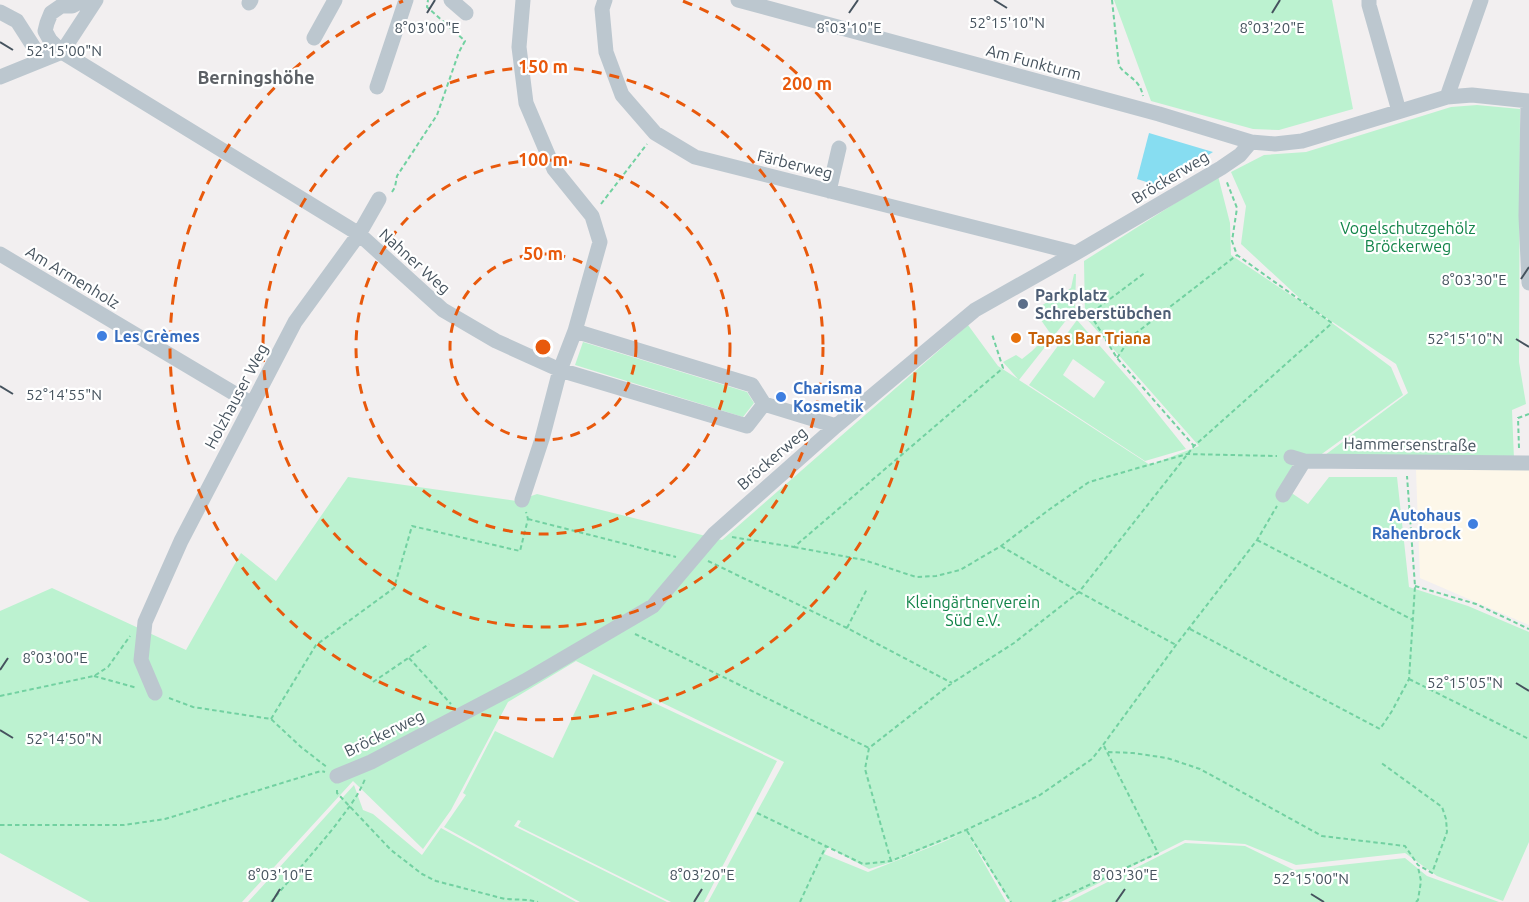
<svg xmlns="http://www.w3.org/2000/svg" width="1529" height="902" viewBox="0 0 1529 902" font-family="Ubuntu,sans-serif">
	<rect width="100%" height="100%" fill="#f2eff0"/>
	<path fill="#fdf7e9" d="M1529,468V625L1420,578L1416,470Z"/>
	<path fill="#bcf2d0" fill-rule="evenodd" d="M1114,0H1332L1353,109L1279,130L1253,129L1151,101Z
		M1477,105L1520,109L1519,362L1526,404L1512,410L1514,459L1325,455L1408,393L1396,364L1307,305L1241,244L1246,206L1231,172L1264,155L1306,152L1451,107Z
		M1218,176L1230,223L1231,255L1328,320L1391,367L1403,395L1319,456L1299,454L1281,486L1308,504L1329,477H1397L1409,587L1468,606L1529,632V842L1503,901L1437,876L1405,853L1296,865L1245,844L1185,840L1061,902H1010L966,831L1006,902H708L784,762L576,661L508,702L451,810L423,849L353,781L242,902H90L0,853V611L52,588L186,650L241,553L276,581L348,477L517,501L537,494L722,540L968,325L998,366L1018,379L1003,362L1016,355L1022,359L1032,351L1050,333L1034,310L1071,288L1074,274H1076L1075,309L1019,380L1150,465L1199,446L1085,317L1084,261ZM963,833L943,842L868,872L824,854L828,847L869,869L892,862Z
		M1077,320L1137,388L1186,449L1145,461L1029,385ZM1073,359L1105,382L1094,398L1063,375Z
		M583,342L747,392L754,403L743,417L575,365Z
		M593,674L777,761L704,902H671L518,826L521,821L518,820L514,826L667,902H580L444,827L466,795L463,793L495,731L553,758Z
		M354,785L363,810L373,814L422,855L441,828L576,902H248Z
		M1185,843L1245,846L1294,870L1405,858L1427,876L1499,902H1068Z"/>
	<path fill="#87ddf1" d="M1149,133L1213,152L1159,186L1137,179Z"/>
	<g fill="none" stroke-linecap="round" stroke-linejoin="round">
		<path stroke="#72d1a1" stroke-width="2" stroke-dasharray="4.5 3" stroke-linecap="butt" d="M1112,0L1119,66C1129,79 1139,78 1143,96
			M392,192L395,187L397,176L437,115L459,52L465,41L427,7L428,0
			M601,204L647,144
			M1079,308L1090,314L1146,272
			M1090,314L1117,358L1194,446
			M1117,358L1131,337L1237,255
			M1519,448L1518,418L1529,414
			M528,519L676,557
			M732,537L794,547L1003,368L992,334
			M1257,540L1413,620
			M1001,546L1079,592L1176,645
			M794,547L864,560L916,577L936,576L960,570L1001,546L1050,509L1089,482L1187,454L1277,456
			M708,561L847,628L952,683
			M1415,586L1476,604L1529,629
			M847,628L867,589
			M1190,629L1380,729L1392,711L1409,679L1415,586L1407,476
			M635,634L869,748
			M409,658L451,704
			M94,676L137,688
			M1409,679L1529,739
			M373,682L429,644
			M0,696L94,676L108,667L130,636
			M169,698L193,707L271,719L301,747L328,768
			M271,719L316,645L394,588L412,526L520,551L528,519L526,512
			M1108,752L1133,753L1167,758L1200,769L1322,836L1405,846L1418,865L1432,873L1447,832L1446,819L1442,807L1380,762
			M337,790V793L391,850L422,874L436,881L505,899L529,900L538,902
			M757,813L863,864L891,861L966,830L1040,795L1092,759L1103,745L1176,645L1257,540L1277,506
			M0,825H124L165,819L321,771L325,772
			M967,831L1011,902
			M891,861L865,769L869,748L952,683L1014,643L1079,592L1194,446L1332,323L1237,255L1232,241L1237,208L1226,180
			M271,902C292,877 314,852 335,826C346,811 358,797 365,779
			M800,902L826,846
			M1052,902L1158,853L1104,746
			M1416,902L1418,900L1421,881L1418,867"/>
		<path stroke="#bcc7cf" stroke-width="15" d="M84,0L72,6H61L51,13L47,23L45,31L50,40L62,52L359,234L443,310L496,341L560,370L747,426L764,404L752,385L575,331
			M451,0L466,13
			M605,0L602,9L606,52L622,95L655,133L695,157L1076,253
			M738,0L1159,114L1251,142L1275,144L1302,141L1447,97L1472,95L1529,101
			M1369,0V5L1399,111
			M249,3L251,0
			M0,12L17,21L42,60
			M314,38L335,0
			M0,77L62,52L96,0
			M377,87L406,0
			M1447,97L1481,0
			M1528,101L1526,216L1529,283
			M829,191L839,148
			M0,254L252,404
			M764,404L836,426
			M1291,457L1304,461L1529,463
			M1283,495L1304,461
			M522,500L542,439L560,370L575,331L600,242L592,216L554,169L526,103L519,47L523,0
			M155,693L141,660L145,622L181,541L295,322L359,234L379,199
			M337,776L371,762L525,681L653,606L714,534L836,426L975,310L1076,253L1221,168L1240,155L1251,142"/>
	</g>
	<path fill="none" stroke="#46535e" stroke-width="2" d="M994,0L1007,8M427,13L435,0M849,13L858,0M1272,13L1280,0M0,42L13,50M1521,279L1529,267M1516,339L1529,347M0,386L13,394M0,670L8,658M1516,683L1529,691M0,730L13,738M1311,894L1324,902M272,902L280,889M694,902L702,889M1116,902L1125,889"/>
	<g fill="none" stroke="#e8590c" stroke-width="3" stroke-dasharray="10 8">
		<circle cx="543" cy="347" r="93"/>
		<circle cx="543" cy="347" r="187"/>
		<circle cx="543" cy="347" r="280"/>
		<path d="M683 1A373 373 0 1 1 403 1"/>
	</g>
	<circle fill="#5c6f8a" stroke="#fff" stroke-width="2" cx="1023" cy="304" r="6"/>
	<g fill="#3f7fe0" stroke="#fff" stroke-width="2">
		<circle cx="102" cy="336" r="6"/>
		<circle cx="781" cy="397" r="6"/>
		<circle cx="1473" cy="524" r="6"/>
	</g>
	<circle fill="#e8710a" stroke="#fff" stroke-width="2" cx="1016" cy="338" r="6"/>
	<g text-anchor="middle" stroke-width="4.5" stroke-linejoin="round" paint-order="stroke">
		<g font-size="16" fill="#46535e" stroke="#fff">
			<text transform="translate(1034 62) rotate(15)" y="6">Am Funkturm</text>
			<text transform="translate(795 164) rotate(14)" y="6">Färberweg</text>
			<text transform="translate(1170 177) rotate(-31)" y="6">Bröckerweg</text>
			<text transform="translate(415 261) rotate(42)" y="6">Nahner Weg</text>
			<text transform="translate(73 277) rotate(31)" y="6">Am Armenholz</text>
			<text transform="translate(236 396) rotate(-62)" y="6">Holzhauser Weg</text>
			<text transform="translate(1410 444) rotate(1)" y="6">Hammersenstraße</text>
			<text transform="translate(772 458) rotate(-41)" y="6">Bröckerweg</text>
			<text transform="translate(384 733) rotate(-26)" y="6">Bröckerweg</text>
		</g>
		<g font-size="16" fill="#128449" stroke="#fff">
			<text x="1408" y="234">Vogelschutzgehölz<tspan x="1408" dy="18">Bröckerweg</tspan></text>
			<text x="973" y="608">Kleingärtnerverein<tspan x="973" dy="18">Süd e.V.</tspan></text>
		</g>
		<g font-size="16" font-weight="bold" fill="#4e5e75" stroke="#fff" text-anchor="start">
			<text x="1035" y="301">Parkplatz<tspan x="1035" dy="18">Schreberstübchen</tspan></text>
		</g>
		<g font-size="16" font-weight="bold" fill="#366cbe" stroke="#fff" text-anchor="start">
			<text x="114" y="342">Les Crèmes</text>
			<text x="793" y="394">Charisma<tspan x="793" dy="18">Kosmetik</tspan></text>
			<text x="1461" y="521" text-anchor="end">Autohaus<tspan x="1461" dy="18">Rahenbrock</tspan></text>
		</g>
		<g font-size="16" font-weight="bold" fill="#c56008" stroke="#fff" text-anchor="start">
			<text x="1028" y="344">Tapas Bar Triana</text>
		</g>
		<g font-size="18" font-weight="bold" fill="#5c6065" stroke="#fff">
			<text x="256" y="84">Berningshöhe</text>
		</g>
	</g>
	<g font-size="15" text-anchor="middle" fill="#46535e" stroke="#fff" stroke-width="4.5" stroke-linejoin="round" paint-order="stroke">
		<text x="1007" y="28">52°15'10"N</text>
		<text x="1272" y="33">8°03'20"E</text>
		<text x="427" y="33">8°03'00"E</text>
		<text x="849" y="33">8°03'10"E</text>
		<text x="64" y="56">52°15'00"N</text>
		<text x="1474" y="285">8°03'30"E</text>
		<text x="1465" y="344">52°15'10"N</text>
		<text x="64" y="400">52°14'55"N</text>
		<text x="55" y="663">8°03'00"E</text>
		<text x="1465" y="688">52°15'05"N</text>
		<text x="64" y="744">52°14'50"N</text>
		<text x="280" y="880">8°03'10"E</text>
		<text x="702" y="880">8°03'20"E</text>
		<text x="1125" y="880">8°03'30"E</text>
		<text x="1311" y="884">52°15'00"N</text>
	</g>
	<circle cx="543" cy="347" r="9" fill="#e8590c" stroke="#fff" stroke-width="3"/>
	<g font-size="18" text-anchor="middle" font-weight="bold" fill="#e8590c" stroke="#fff" stroke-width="4.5" stroke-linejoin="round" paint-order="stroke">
		<text x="543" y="73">150 m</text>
		<text x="807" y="90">200 m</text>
		<text x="543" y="166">100 m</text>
		<text x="543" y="260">50 m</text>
	</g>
</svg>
